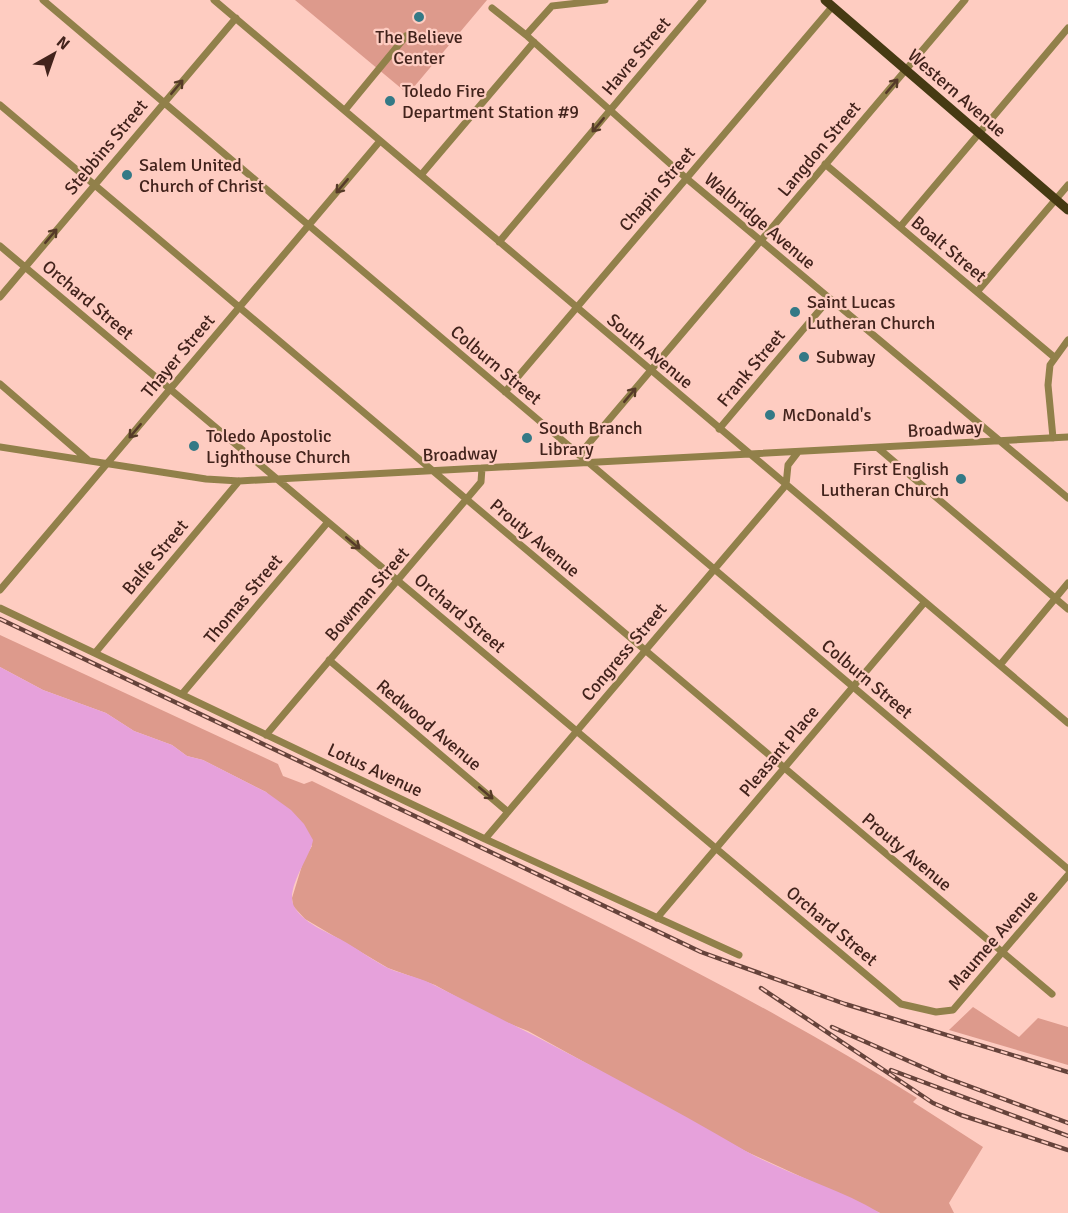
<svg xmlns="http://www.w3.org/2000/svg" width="1068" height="1213" viewBox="0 0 1068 1213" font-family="Signika,sans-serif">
	<rect width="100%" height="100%" fill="#feccc1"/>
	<path fill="#dd9a8c" d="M295,0H487L408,94Z
		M0,635L278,764L283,776L304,784L312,781C516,882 724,977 917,1098L913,1102L983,1147L949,1203L954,1213H880L745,1151L528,1031L493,1017L435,985L388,968L305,919L293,906L292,898L304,859L312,846L266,792L203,760L187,756L172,745L134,731L106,713L43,690L0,667Z
		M973,1007L1019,1037L1038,1018L1068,1027V1065L949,1030Z"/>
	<path fill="#e6a1db" d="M0,667L43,690L106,713L134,731L172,745L187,756L203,760L266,792L291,810L304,824L313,840C311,856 283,891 295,908C307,926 329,932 347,943C361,951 375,962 390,969C405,975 422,978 436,986C540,1038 644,1092 744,1150C787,1175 837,1187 880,1213H0Z"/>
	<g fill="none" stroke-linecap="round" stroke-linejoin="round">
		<path stroke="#91804a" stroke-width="7" d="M43,0L1068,869
			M214,0L1068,723
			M492,8L526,35L686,178L1068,498
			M526,35L552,6L605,0
			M0,105L1052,994
			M345,110L406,36
			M825,164L1054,357
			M421,175L534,42
			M900,227L1068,28
			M499,242L703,0
			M0,246L901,1004L936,1012L953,1010L1068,875
			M977,292L1068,185
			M0,297L236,18
			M0,384L88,460
			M505,392L832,7
			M719,429L829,299
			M1053,438L1048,385L1050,365L1068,340
			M0,447L206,479L239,481L1068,437
			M878,448L1068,609
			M579,455L965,0
			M0,590L380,141
			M0,608L485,839L739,955
			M95,653L239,481
			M329,660L508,812
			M1000,665L1068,583
			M182,694L328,522
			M266,735L481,482L482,468
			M485,839L786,485L788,465L798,452
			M657,918L924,603"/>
		<path stroke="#463a13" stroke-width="9" d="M825,0L1068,210"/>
		<g stroke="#66433b" stroke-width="4.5">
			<path id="rail" d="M0,619L701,952L845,1004L1068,1072
				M761,988L933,1103L961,1115L1068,1150
				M832,1027L947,1078L1068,1123
				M891,1070L1068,1136"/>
		</g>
		<use href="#rail" stroke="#feccc1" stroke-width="2" stroke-dasharray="7" stroke-linecap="butt"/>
	</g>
	<defs><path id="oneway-shaft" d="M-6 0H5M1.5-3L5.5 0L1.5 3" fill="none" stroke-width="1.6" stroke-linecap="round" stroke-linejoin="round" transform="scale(1.5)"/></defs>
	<g stroke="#563a28">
		<use href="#oneway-shaft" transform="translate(892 86) rotate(-50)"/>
		<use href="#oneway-shaft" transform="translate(177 87) rotate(-50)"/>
		<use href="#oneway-shaft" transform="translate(598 125) rotate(130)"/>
		<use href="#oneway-shaft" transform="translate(342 186) rotate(130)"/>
		<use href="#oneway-shaft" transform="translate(51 236) rotate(-50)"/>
		<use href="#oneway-shaft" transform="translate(630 395) rotate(-50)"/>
		<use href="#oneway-shaft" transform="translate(135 431) rotate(130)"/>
		<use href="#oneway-shaft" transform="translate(353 543) rotate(40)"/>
		<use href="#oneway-shaft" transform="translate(486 793) rotate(40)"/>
	</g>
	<g fill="#347986" stroke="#feccc1" stroke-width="2">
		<circle cx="419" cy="17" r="6"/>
		<circle cx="390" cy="101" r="6"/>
		<circle cx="127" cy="175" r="6"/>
		<circle cx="795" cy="312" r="6"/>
		<circle cx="804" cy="357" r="6"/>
		<circle cx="770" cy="415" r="6"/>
		<circle cx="527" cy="438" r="6"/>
		<circle cx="194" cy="446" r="6"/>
		<circle cx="961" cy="479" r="6"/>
	</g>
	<g text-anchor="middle" stroke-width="4.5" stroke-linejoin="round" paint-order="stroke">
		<g font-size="18" fill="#42231c" stroke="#feccc1" text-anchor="start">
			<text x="419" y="43" text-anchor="middle">The Believe<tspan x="419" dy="21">Center</tspan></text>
			<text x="402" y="97">Toledo Fire<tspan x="402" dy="21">Department Station #9</tspan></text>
			<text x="139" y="171">Salem United<tspan x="139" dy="21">Church of Christ</tspan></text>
			<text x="807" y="308">Saint Lucas<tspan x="807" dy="21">Lutheran Church</tspan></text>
			<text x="816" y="363">Subway</text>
			<text x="782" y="421">McDonald's</text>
			<text x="539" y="434">South Branch<tspan x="539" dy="21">Library</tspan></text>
			<text x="206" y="442">Toledo Apostolic<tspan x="206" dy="21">Lighthouse Church</tspan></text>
			<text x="949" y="475" text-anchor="end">First English<tspan x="949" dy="21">Lutheran Church</tspan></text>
		</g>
		<g font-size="18" fill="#42231c" stroke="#feccc1">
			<text transform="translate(636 56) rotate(-50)" y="6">Havre Street</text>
			<text transform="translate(957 93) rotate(41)" y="6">Western Avenue</text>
			<text transform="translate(106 147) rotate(-50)" y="6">Stebbins Street</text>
			<text transform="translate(819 149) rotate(-50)" y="6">Langdon Street</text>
			<text transform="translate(657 189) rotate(-49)" y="6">Chapin Street</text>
			<text transform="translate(760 221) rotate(40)" y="6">Walbridge Avenue</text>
			<text transform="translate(949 249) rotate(40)" y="6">Boalt Street</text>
			<text transform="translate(88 300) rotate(40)" y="6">Orchard Street</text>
			<text transform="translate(650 351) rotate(40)" y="6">South Avenue</text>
			<text transform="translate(178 356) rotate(-50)" y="6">Thayer Street</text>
			<text transform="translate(496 365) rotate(40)" y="6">Colburn Street</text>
			<text transform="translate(751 368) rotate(-50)" y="6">Frank Street</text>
			<text transform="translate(945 429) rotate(-3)" y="6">Broadway</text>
			<text transform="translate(460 454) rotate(-2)" y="6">Broadway</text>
			<text transform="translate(535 538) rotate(40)" y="6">Prouty Avenue</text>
			<text transform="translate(155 557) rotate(-50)" y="6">Balfe Street</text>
			<text transform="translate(367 594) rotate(-49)" y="6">Bowman Street</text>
			<text transform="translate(243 599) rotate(-50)" y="6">Thomas Street</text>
			<text transform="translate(460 613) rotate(40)" y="6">Orchard Street</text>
			<text transform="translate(624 652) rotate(-50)" y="6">Congress Street</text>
			<text transform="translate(867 679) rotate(40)" y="6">Colburn Street</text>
			<text transform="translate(429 725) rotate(40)" y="6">Redwood Avenue</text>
			<text transform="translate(779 751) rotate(-50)" y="6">Pleasant Place</text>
			<text transform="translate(375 770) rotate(25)" y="6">Lotus Avenue</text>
			<text transform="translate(907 852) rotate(40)" y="6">Prouty Avenue</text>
			<text transform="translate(832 926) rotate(40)" y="6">Orchard Street</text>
			<text transform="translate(993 940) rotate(-49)" y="6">Maumee Avenue</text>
		</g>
	</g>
	<g transform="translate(54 54) rotate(40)" stroke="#feccc1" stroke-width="4.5" paint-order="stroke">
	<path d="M0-4.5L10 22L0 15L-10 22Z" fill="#42231c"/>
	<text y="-9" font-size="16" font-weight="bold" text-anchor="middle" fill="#42231c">N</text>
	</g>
</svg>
